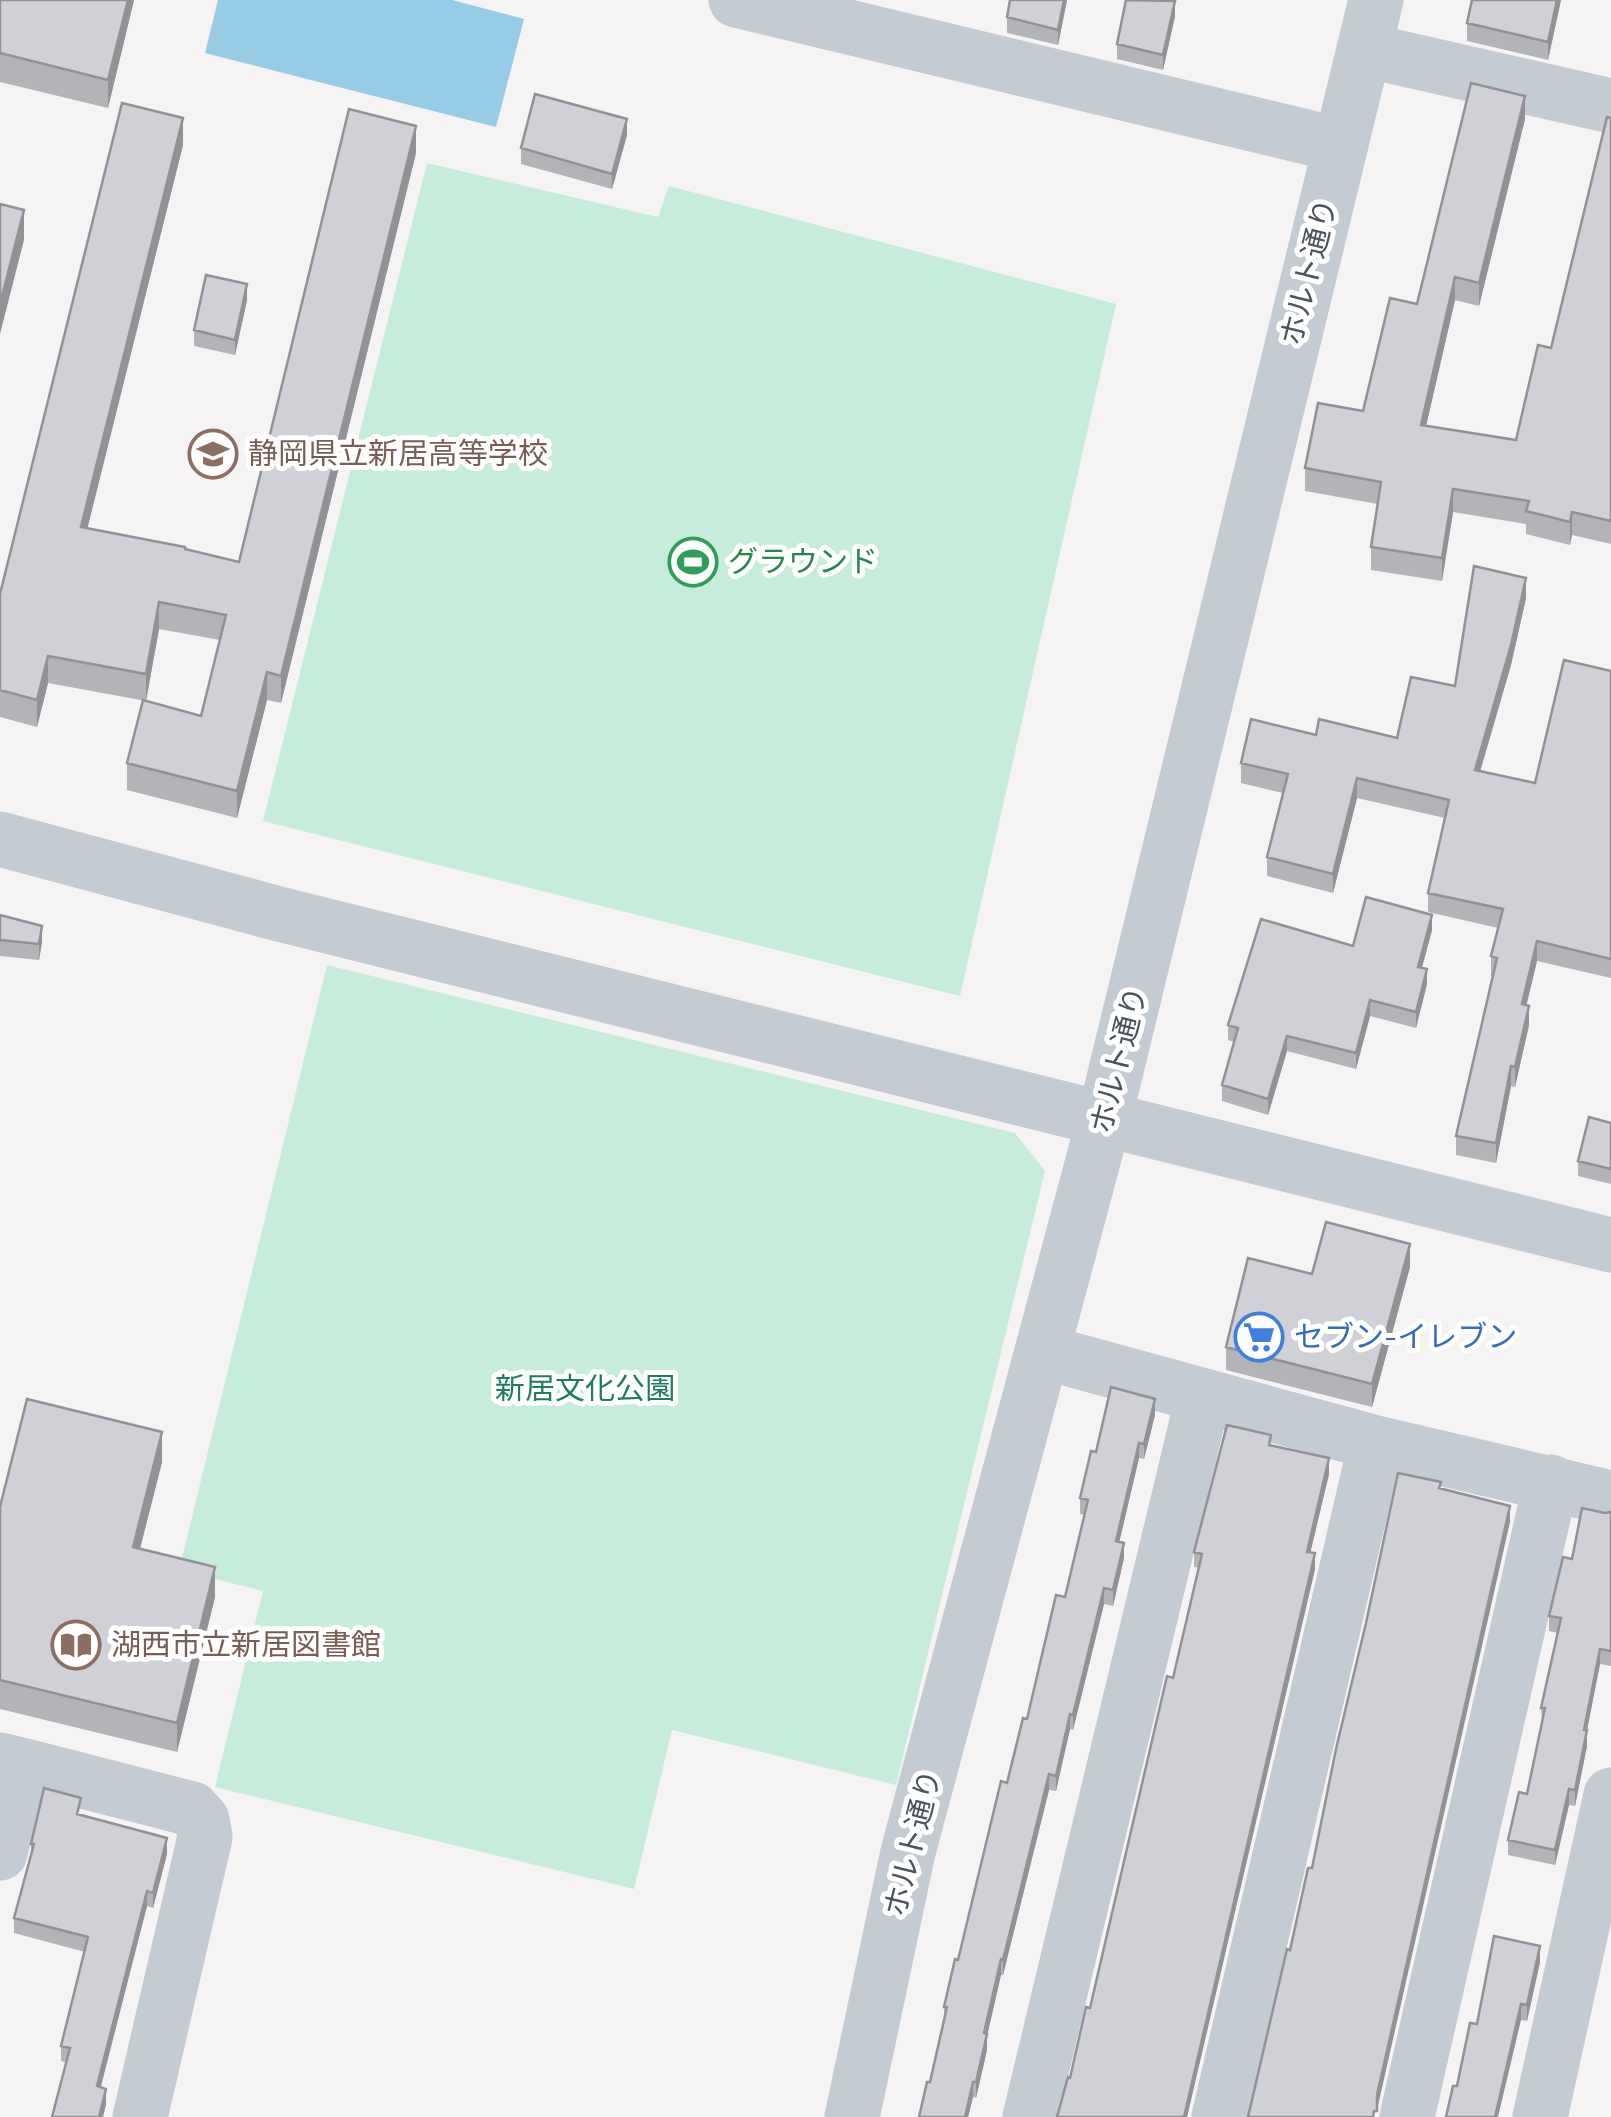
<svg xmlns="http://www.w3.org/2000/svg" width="1611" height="2117" viewBox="0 0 1611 2117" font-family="'Titillium Web','Noto Sans JP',sans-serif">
	<rect width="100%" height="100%" fill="#f5f3f3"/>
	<path fill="#c6eddb" d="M427,163L658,217L669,186L1116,304L960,996L263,821Z
		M327,965L1015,1133L1045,1171L896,1785L672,1730L634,1889L215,1787L263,1591L179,1570Z"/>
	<path fill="#97cce7" d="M218,0H452L524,19L496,127L205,53Z"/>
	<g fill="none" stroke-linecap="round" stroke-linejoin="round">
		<path stroke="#c5cbd3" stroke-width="55" d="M736,0L1340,145
			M1365,50L1611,106
			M0,839L279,914L1611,1245
			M1044,1352L1376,1443L1611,1498
			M0,1760L21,1765L0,1853
			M21,1765L192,1809L202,1820L205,1837L140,2117
			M852,2117L908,1852L1104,1120L1376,0
			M1030,2117L1203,1397
			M1219,2117L1376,1443
			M1407,2117L1551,1482
			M1540,2117L1611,1795"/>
	</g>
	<path fill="#b3b4b8" d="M0,0H134L108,108L0,82Z
		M1067,0L1058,45L1007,33V17Z
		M1174,0L1175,16L1163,70L1117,59V44Z
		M1561,0L1548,60L1467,41V23Z
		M1611,118V544L1572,535L1570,545L1526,534V524L1453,512L1442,581L1371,570V547L1378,504L1305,491V468L1363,411L1417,304L1525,119L1479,306L1455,300L1426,426L1516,440L1551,348Z
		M627,135L612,189L521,164V148Z
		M183,145L87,528L239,562L416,153L281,703L267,700L237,818L127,790V763L201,716L220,640L159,629L146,701L48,683L37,727L0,717V594Z
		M247,300L235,355L194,346V330Z
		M1526,598L1511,665L1480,771L1535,783L1611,671V978L1537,961L1526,1005L1529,1025L1515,1087L1511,1086L1496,1163L1456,1155V1136L1493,976H1491V956L1498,928L1428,912V893L1445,818L1357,798L1333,893L1267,876V857L1283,793L1241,783V763L1316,735L1397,738L1455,686Z
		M0,915L42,942L39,960L0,956Z
		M1432,930L1422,968L1427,984L1416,1028L1370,1016L1356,1069L1287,1051L1268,1115L1222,1101V1085L1234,1042L1228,1040V1025L1353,946Z
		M1611,1123V1184L1578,1176V1161Z
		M1410,1267L1372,1407L1226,1370V1347L1312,1274Z
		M1155,1415L1144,1459L1139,1458L1119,1542L1124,1558L1113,1606L1104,1604L1073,1730L1070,1729L1056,1791L1049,1790L1003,1975H1001L987,2036V2050L976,2098L973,2097L968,2117H919L930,2082L944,2022V2007L1007,1783L1065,1597L1084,1515L1080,1514V1498L1096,1452Z
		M1271,1445L1329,1474L1310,1552L1315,1569L1187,2117H1057L1090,2008L1173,1678L1199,1568L1194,1567V1552Z
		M162,1462L140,1549L215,1597L177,1752L0,1709V1507Z
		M1611,1512V1666L1600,1664L1587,1730V1746L1575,1806L1569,1805L1555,1865L1508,1855V1840L1527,1794L1542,1723L1541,1708L1558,1633L1549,1631V1616L1572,1559L1605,1513Z
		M80,1815L167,1854L153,1908L147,1906L100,2087L106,2104L103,2117H52L67,2063L61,2061V2046L85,1952L14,1933V1918L31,1856V1844Z
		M1540,1962L1527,2021L1521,2020L1457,2086L1477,2024Z"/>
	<path fill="#929296" d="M128,0H134L108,108V80Z
		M1064,0H1067L1058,45V30Z
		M1557,0H1561L1548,60V42Z
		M1175,1V16L1163,70V55Z
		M1525,96V119L1479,306V283Z
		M183,118V145L81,554V527Z
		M627,119V135L612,189V174Z
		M416,126V153L281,703V676Z
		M24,210V240L0,334V304Z
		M1455,277V300L1421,448V425Z
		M247,284V300L235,355V340Z
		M1453,489V512L1442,581V558Z
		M1572,512V535L1570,545V522Z
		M1526,578V598L1511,665L1475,789V770Z
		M159,602V629L146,701V674Z
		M48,656V683L37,727V700Z
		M267,672V700L237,818V791Z
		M1357,778V798L1333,893V874Z
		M1432,915V930L1418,982V967Z
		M42,926V942L39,960V944Z
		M1537,941V961L1522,1024V1004Z
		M1427,969V984L1416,1028V1012Z
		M1370,1000V1016L1356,1069V1053Z
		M1529,1006V1025L1515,1087V1067Z
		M1287,1036V1051L1268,1115V1099Z
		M1511,1066V1086L1496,1163V1143Z
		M1410,1244V1267L1372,1407V1384Z
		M1155,1399V1415L1144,1459V1444Z
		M162,1432V1462L133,1576V1547Z
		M1139,1443V1458L1116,1556V1541Z
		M1329,1458V1474L1307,1567V1552Z
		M1510,1506V1522L1377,2110V2095Z
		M1124,1543V1558L1113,1606V1590Z
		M1315,1553V1569L1187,2117H1184Z
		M215,1567V1597L177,1752V1723Z
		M1104,1588V1604L1073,1730V1715Z
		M1600,1649V1664L1584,1745V1730Z
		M1070,1714V1729L1056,1791V1776Z
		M1587,1730V1746L1575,1806V1790Z
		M1049,1774V1790L1003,1975V1960Z
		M1569,1789V1805L1555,1865V1850Z
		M167,1838V1854L153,1908V1893Z
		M147,1891V1906L97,2102V2086Z
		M1540,1946V1962L1527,2021V2005Z
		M1001,1959V1975L987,2036V2050L976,2098V2082L984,2033Z
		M1521,2004V2020L1498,2117H1495Z
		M973,2082V2097L968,2117H965Z
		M106,2089V2104L103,2117H99Z"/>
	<path fill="#d0d1d6" stroke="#929296" stroke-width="2.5" d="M0,0H128L108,80L0,53Z
		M1010,0H1064L1058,30L1007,17Z
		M1126,0L1175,1L1163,55L1117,44Z
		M1472,0H1557L1548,42L1467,23Z
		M1471,83L1525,96L1479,283L1455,277L1421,425L1516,440L1538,345L1551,348L1607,117L1611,118V521L1572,512L1570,522L1526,511L1529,501L1453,489L1442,558L1371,547L1381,482L1305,468L1318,403L1363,411L1390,298L1417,304Z
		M535,94L627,119L612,174L521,148Z
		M122,103L183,118L81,527L185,547V549L239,562L349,109L416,126L281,676L267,672L237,791L127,763L143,700L201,716L226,615L159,602L146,674L48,656L37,700L0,690V594Z
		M0,204L24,210L0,304Z
		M206,275L247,284L235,340L194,330Z
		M1474,566L1526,578L1511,645L1475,770L1535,783L1564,660L1611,671V959L1537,941L1522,1004L1529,1006L1515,1067L1511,1066L1496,1143L1456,1136L1497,958L1491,956L1503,909L1428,893L1449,800L1357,778L1333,874L1267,857L1288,774L1241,763L1251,719L1316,735L1319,719L1397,738L1411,677L1455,686Z
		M1366,897L1432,915L1418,967L1427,969L1416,1012L1370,1000L1356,1053L1287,1036L1268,1099L1222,1085L1238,1028L1228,1025L1261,919L1353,946Z
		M0,915L42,926L39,944L0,940Z
		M1589,1117L1611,1123V1169L1578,1161Z
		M1326,1222L1410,1244L1372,1384L1226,1347L1248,1258L1312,1274Z
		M1111,1387L1155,1399L1144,1444L1139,1443L1116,1541L1124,1543L1113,1590L1104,1588L1073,1715L1070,1714L1056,1776L1049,1774L1003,1960L1001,1959L984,2033L987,2034L976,2082H973L965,2117H919L927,2082H930L947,2007H944L955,1959L958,1960L1001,1781L1007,1783L1023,1718L1027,1719L1056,1595L1065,1597L1088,1500L1080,1498L1091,1451L1096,1452Z
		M27,1399L162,1432L133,1547L215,1567L177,1723L0,1680V1507Z
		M1227,1425L1271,1435L1269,1445L1329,1458L1307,1552L1315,1553L1184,2117H1057L1068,2077L1070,2078L1086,2007L1090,2008L1167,1676L1173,1678L1202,1554L1194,1552Z
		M1398,1473L1441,1482L1439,1488L1510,1506L1377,2095V2111H1374L1373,2117H1248L1287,1949L1290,1950L1308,1868H1312L1336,1749L1366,1623Z
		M1582,1508L1605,1513L1611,1512V1651L1600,1649L1584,1730H1587L1575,1790L1569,1789L1555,1850L1508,1840L1519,1792L1527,1794L1545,1708H1541L1561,1618L1549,1616L1563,1557L1572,1559Z
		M44,1788L81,1798L77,1814L167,1838L153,1893L147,1891L97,2086L106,2089L99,2117H52L70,2048L61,2046L88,1937L14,1918L34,1844H31Z
		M1494,1936L1540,1946L1527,2005L1521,2004L1495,2117H1446L1453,2086H1457L1470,2023L1477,2024Z"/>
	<defs>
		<g id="school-ring" transform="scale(2.5)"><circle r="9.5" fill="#fff" stroke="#8d6e63" stroke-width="1.5"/><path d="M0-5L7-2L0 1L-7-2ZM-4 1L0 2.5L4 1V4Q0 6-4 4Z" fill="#8d6e63"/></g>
		<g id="stadium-ring" transform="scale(2.5)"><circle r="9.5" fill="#fff" stroke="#2e9e5b" stroke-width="1.5"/><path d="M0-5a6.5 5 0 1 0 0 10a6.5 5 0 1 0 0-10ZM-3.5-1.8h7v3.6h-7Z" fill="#2e9e5b"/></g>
		<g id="supermarket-ring" transform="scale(2.5)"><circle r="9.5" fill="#fff" stroke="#3f7fe0" stroke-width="1.5"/><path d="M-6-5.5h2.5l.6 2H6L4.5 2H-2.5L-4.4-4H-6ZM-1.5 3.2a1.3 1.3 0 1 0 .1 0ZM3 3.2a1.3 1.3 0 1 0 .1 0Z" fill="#3f7fe0"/></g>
		<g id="library-ring" transform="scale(2.5)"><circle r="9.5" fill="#fff" stroke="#8d6e63" stroke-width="1.5"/><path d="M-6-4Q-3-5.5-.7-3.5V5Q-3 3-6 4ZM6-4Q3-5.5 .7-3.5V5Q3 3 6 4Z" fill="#8d6e63"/></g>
	</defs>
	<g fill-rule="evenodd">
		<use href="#school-ring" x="213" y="454"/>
		<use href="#stadium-ring" x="693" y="562"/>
		<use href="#supermarket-ring" x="1259" y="1337"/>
		<use href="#library-ring" x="76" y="1645"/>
	</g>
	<g text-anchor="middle" stroke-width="10" stroke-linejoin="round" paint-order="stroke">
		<g font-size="30" fill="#4c535f" stroke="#fff">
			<text transform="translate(1309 272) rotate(-76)" y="10">ホルト通り</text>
			<text transform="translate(1119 1060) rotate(-76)" y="10">ホルト通り</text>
			<text transform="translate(913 1843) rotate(-76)" y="10">ホルト通り</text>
		</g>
		<g font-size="30" fill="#785e54" stroke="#fff" text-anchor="start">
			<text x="248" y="464">静岡県立新居高等学校</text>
			<text x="111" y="1655">湖西市立新居図書館</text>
		</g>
		<g font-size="30" fill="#27864d" stroke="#fff" text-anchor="start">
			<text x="728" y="572">グラウンド</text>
		</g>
		<g font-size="30" fill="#366cbe" stroke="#fff" text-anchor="start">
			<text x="1294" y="1347">セブン-イレブン</text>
		</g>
		<g font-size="30" fill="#207d5b" stroke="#fff">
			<text x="585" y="1399">新居文化公園</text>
		</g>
	</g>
</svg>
